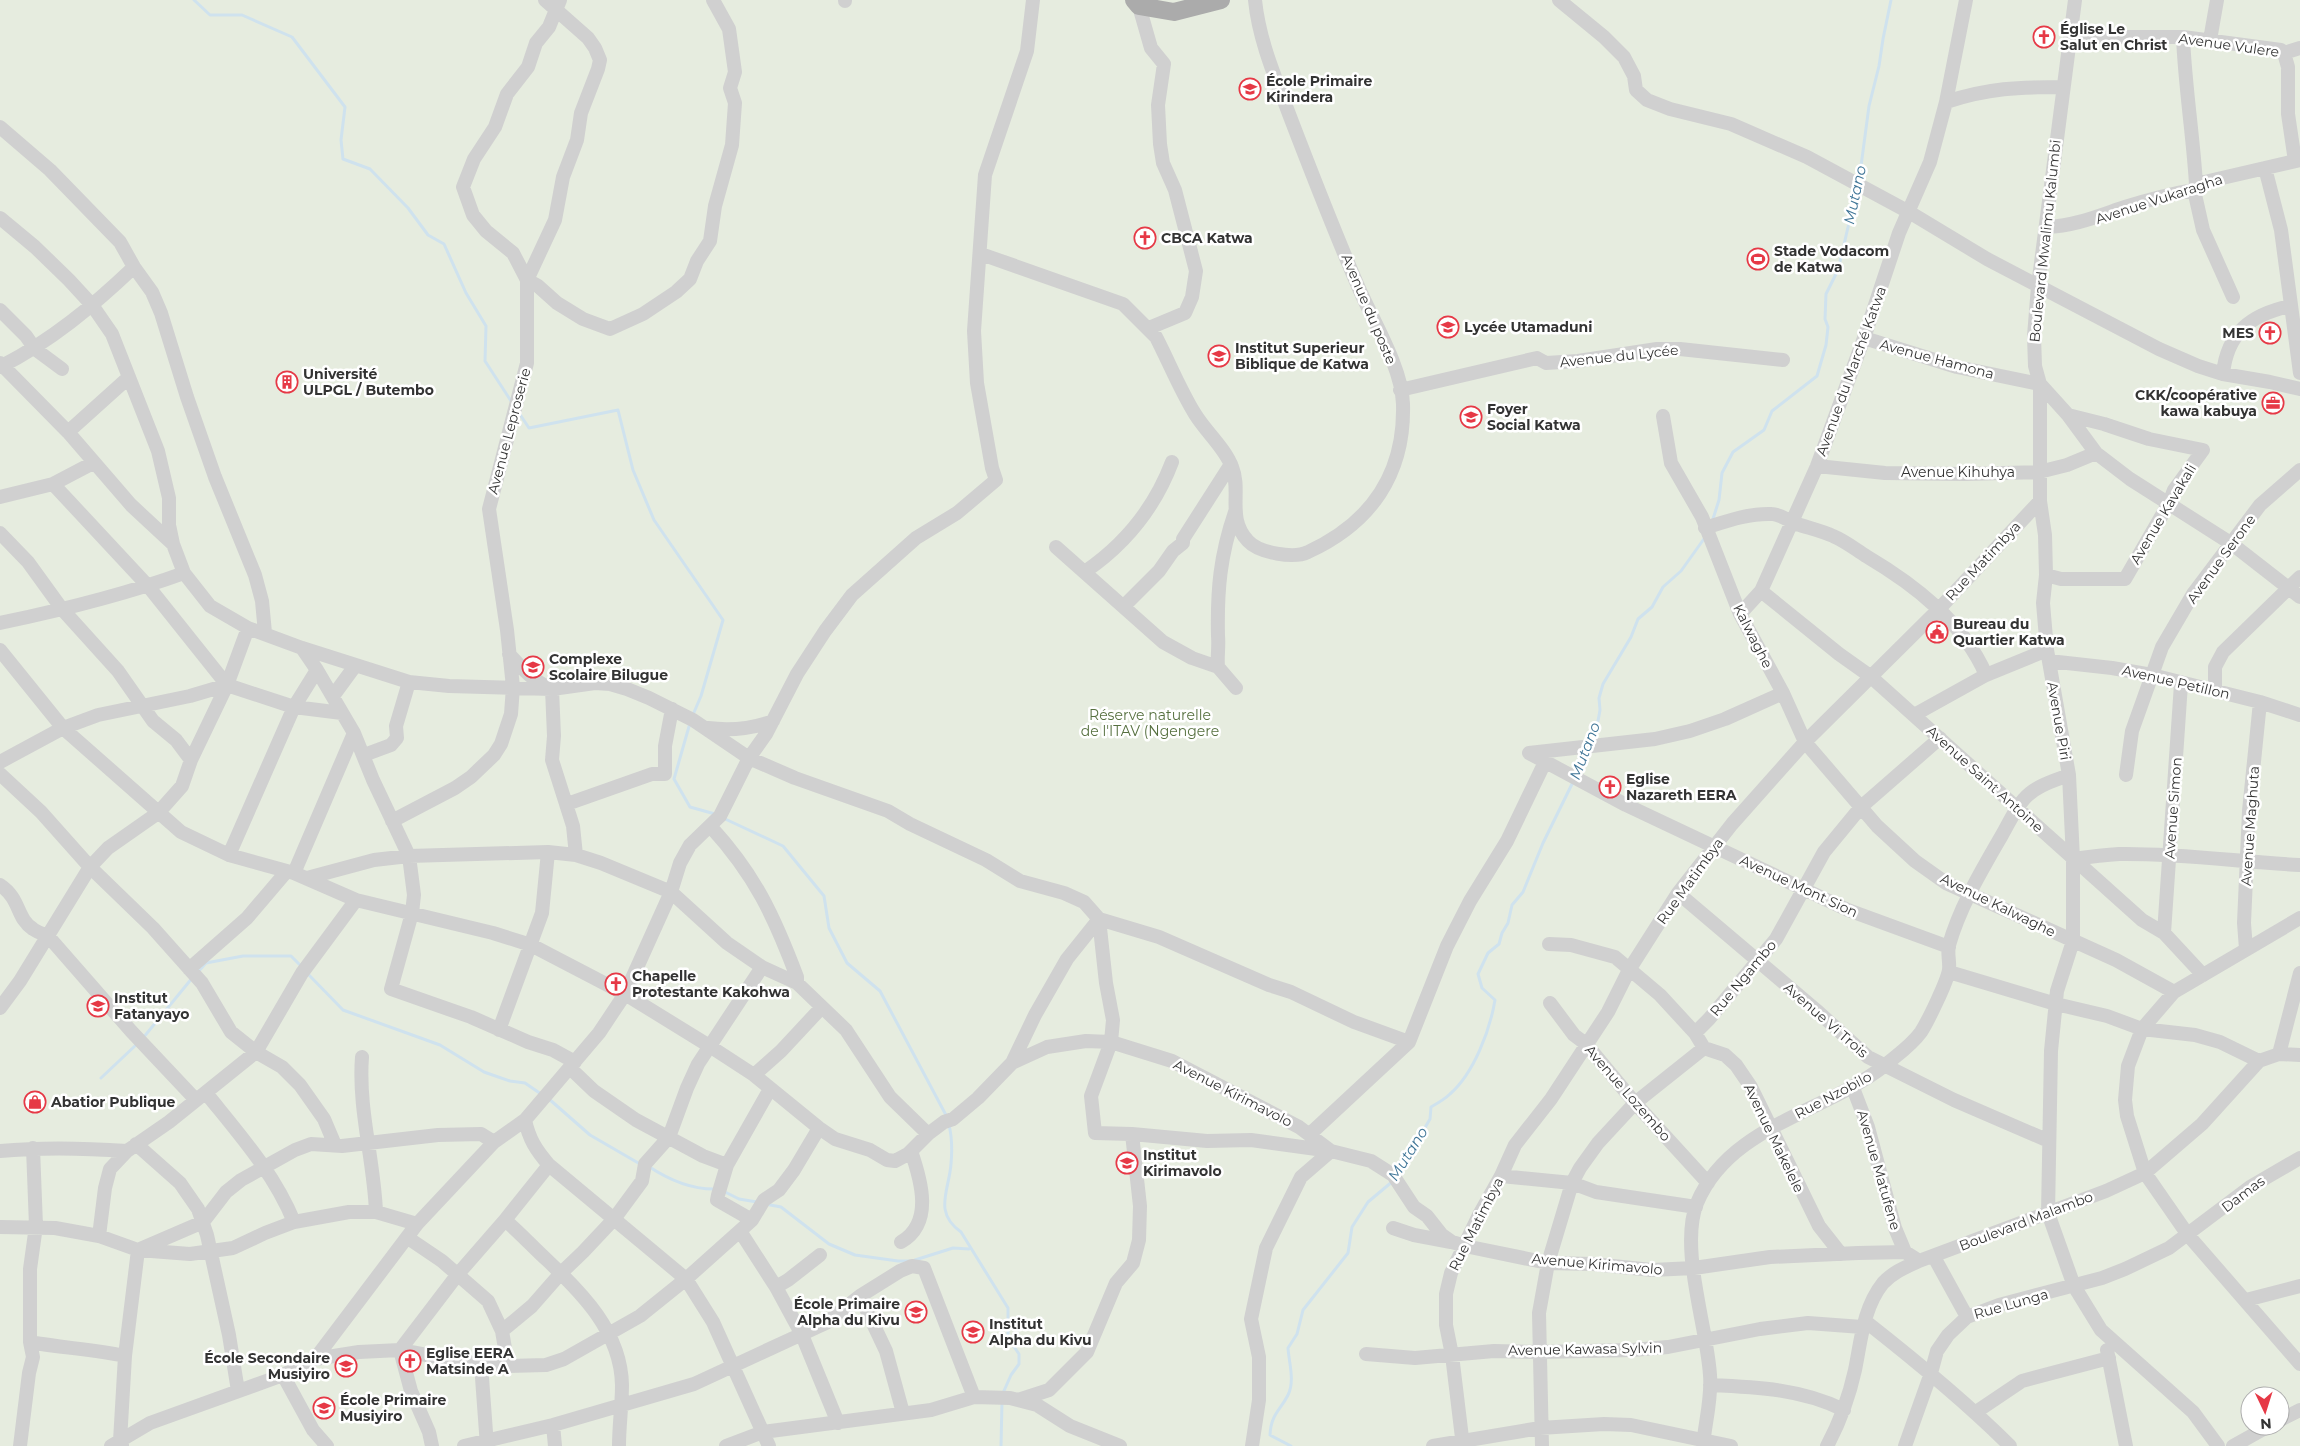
<svg xmlns="http://www.w3.org/2000/svg" width="2300" height="1446" viewBox="0 0 2300 1446" font-family="Montserrat,sans-serif">
	<rect width="100%" height="100%" fill="#fff"/>
	<path fill="#e6ecdf" fill-rule="evenodd" d="M0,0H2300V1446H0ZM2250,1396H2280V1426H2250Z"/>
	<g fill="none" stroke-linecap="round" stroke-linejoin="round">
		<path stroke="#cfe2ee" stroke-width="3" d="M194,0L210,15H242L292,37L345,107L341,140L343,159L370,169L408,208L428,235L444,244L466,293L486,326L485,361L511,401
			M1859,181L1869,106L1879,66L1883,39L1891,0
			M519,413L529,428L618,410L633,470L654,520L723,620L701,696L692,717
			M1712,522L1719,500L1722,473L1733,452L1764,430L1772,411L1817,376L1826,345L1828,327L1825,319L1826,294L1838,270L1857,189
			M690,723L674,779L690,807L715,814
			M1587,741L1591,729L1598,721L1600,710L1599,698L1603,684L1631,637L1638,619L1652,607L1663,587L1681,571L1706,536
			M1577,775L1578,765L1583,752
			M723,818L783,846L824,896L829,928L847,963L880,991L947,1117
			M197,973L206,963L243,956H291L301,966
			M307,973L343,1010L440,1045L484,1072L510,1081L525,1083L541,1094
			M143,1038L193,977
			M101,1078L137,1044
			M549,1099L590,1135L640,1164
			M949,1125C952,1137 952,1153 951,1164C949,1191 933,1212 961,1232L1008,1308V1338L1019,1354V1364L1011,1375L1003,1393
			M648,1166C669,1180 692,1190 717,1189
			M1398,1174L1430,1119L1431,1107C1438,1103 1445,1099 1450,1094C1474,1073 1490,1030 1495,1000L1482,988L1478,974L1488,953L1499,944L1502,933L1508,923L1512,905L1523,892L1543,843L1573,782
			M723,1191L739,1199L757,1202
			M765,1204L781,1207L829,1244L855,1255L898,1261H909
			M915,1260L953,1248L969,1249
			M1001,1446L1002,1402
			M1291,1446L1270,1435C1271,1414 1280,1411 1288,1395C1295,1381 1289,1363 1288,1348L1297,1334L1303,1310L1348,1253L1352,1227L1368,1202L1393,1181"/>
		<path stroke="#d0d0d0" stroke-width="14" d="M560,0L549,27L536,43L528,67L507,94L495,127L474,159L463,187L473,215L486,231L513,253L527,280L538,286L557,303L583,319L610,329L643,314L676,292L690,279L697,261L710,241L715,206L732,145L735,103L730,88L735,72L729,29L713,0
			M1559,0L1604,37L1624,57L1634,76L1636,90L1647,100L1670,109L1731,124L1807,157L1909,212L1987,259L2159,349L2198,366L2223,374L2270,382L2300,389
			M2075,0L2038,286L2034,336L2035,366L2040,384L2068,415L2096,453L2130,479L2232,544L2300,597
			M845,1V0
			M1139,6L1151,48L1164,64L1158,105L1160,144L1163,163L1175,190L1196,271L1192,297L1185,313L1149,328
			M2183,37C2185,86 2193,135 2196,184
			M2210,40L2217,0
			M2069,43L2092,37H2183L2281,50L2284,53L2300,48
			M2284,53L2288,67V114L2295,161
			M1946,102C1988,88 2019,87 2063,87
			M0,127L50,170L120,242L134,267L152,292L161,313L187,397L215,477L255,575L262,601L265,633
			M2265,168L2281,230L2300,373
			M2194,190L2203,230L2233,297
			M0,218L35,247L69,280L92,305L112,334L158,451L169,498V525L173,544
			M2046,227C2075,226 2098,216 2125,207C2148,200 2170,194 2194,190L2196,184L2300,160
			M981,254L1123,304L1156,337C1169,362 1180,390 1195,414C1206,432 1225,448 1232,467C1242,491 1226,518 1248,541C1259,553 1294,559 1308,552C1371,523 1405,474 1403,404C1402,369 1375,324 1361,293C1335,234 1312,174 1289,114C1275,77 1259,40 1255,0
			M0,310L26,336L35,349L62,369
			M0,363L68,432L131,505L173,544L184,573L210,606L248,628L302,648L409,682L449,686L552,689L595,683L610,684L627,689L649,698L693,720L749,758L795,778L888,811L910,824L986,860L1020,881L1064,893L1084,902L1099,919L1159,937L1269,985L1291,992L1354,1022L1409,1042
			M0,367C51,341 93,306 134,267
			M2223,374C2227,333 2251,314 2291,306
			M1400,390L1537,358L1546,363L1578,361L1657,349H1680L1783,360
			M1663,416L1671,463L1702,517L1740,614L1783,693L1805,742L1877,826L1915,861L1946,883L2116,960L2174,992
			M68,432L128,378
			M1817,466L1885,473L1964,474L2039,472L2067,465L2096,453
			M53,484L148,586L227,685L294,707L342,713
			M0,497L53,484L93,463
			M2040,501L2045,535L2046,575L2043,603L2047,650L2069,775L2073,859V941L2057,991L2051,1051L2048,1213L2074,1286L2101,1330L2193,1412L2218,1446
			M1705,528C1727,521 1749,513 1772,514C1780,514 1789,521 1797,524C1809,528 1822,531 1833,536C1845,541 1855,549 1866,556C1915,585 1963,622 1986,675
			M0,533L28,562L62,609L118,671L153,721L176,740L191,760
			M1056,547L1163,642L1192,658L1218,667L1236,688
			M1086,571C1125,544 1155,507 1172,462
			M2046,575L2061,579H2125L2169,503L2174,490L2203,450L2149,439L2104,424L2068,415
			M1761,591L1839,654L1870,676L2142,920L2164,933L2203,975
			M1124,606L1159,571L1173,551L1183,543V539L1231,464
			M1740,614L1761,591L1817,466L1864,338L1899,233L1930,162L1946,102L1966,0
			M0,623C62,610 124,595 184,573
			M302,648L317,670L354,733L373,780L409,856L414,895L412,913L391,989L471,1017L528,1042L553,1050L575,1062
			M0,650L63,728L181,832L229,855L294,873L356,900L493,933L531,945L625,994L711,1047L754,1075L819,1128L835,1139L870,1150L887,1160L895,1161L908,1154L928,1134L944,1122L953,1119L978,1098L1012,1063L1035,1015L1067,959L1099,919
			M509,654C521,667 531,679 547,687
			M2049,661L2112,668L2152,675L2260,702L2300,715
			M1218,667C1217,656 1219,647 1218,636C1217,590 1220,556 1235,512
			M552,689L554,736L552,760L573,826L576,855
			M2215,691V667L2223,652L2300,577
			M333,696L355,666
			M1914,715L1986,675L2047,650
			M708,728C731,731 751,729 773,721
			M1529,753L1626,805L1848,910L1949,947
			M1529,753L1655,739L1690,731L1725,719L1783,693
			M364,755L391,745L397,738L396,726L409,682
			M0,762L63,728L98,715L190,696L227,685
			M0,774L41,812L90,867L153,928L202,983L231,1032L256,1052L282,1067L300,1085L324,1119L335,1145
			M2126,775L2132,731L2162,647L2193,594L2260,505L2300,470
			M567,804L652,774H665V746L672,709
			M392,821L455,788L471,777L494,755L501,744L511,714L513,687L507,630L489,509L527,363V280L555,220L563,177L577,140L581,113L598,69L600,60L595,48L588,38L545,0
			M711,827C755,875 774,916 797,977V983
			M229,855L294,707L317,670
			M2073,859C2088,857 2104,855 2119,854C2180,853 2240,862 2300,865
			M294,873L354,733
			M307,878L374,860L409,856L548,852L576,855L601,863L671,892L727,943L762,967L797,983L846,1030L890,1097L928,1134
			M0,885C21,899 16,918 33,929C37,932 43,934 48,936L131,1031L196,1100
			M1678,893L1816,1010L1868,1057L1954,1100L2049,1141
			M2300,918L2174,992L2142,1029L2128,1066L2125,1100L2127,1116L2145,1173L2188,1235L2300,1364
			M1099,919L1106,983L1113,1020L1111,1042L1091,1096L1095,1133L1132,1134L1207,1141L1251,1140L1331,1151
			M2164,933L2181,684
			M1549,944L1571,945L1615,957L1660,995L1695,1033L1704,1048L1725,1055L1736,1065L1751,1087L1819,1226L1841,1254
			M2246,949L2244,923L2249,811L2260,702
			M189,969L247,918L287,871
			M1949,972L2056,1004L2107,1016L2142,1029L2195,1035L2220,1042L2259,1061
			M1550,1003L1574,1035L1586,1044L1635,1103L1708,1183
			M0,1008L20,981L90,867L108,848L158,813L182,786L191,760L227,685L248,628
			M499,1030L542,913L548,852
			M1695,1033L1709,1019L1776,939L1824,852L1861,807L1940,738
			M2279,1054L2300,973
			M362,1057C358,1109 374,1160 376,1212
			M1012,1063L1047,1047L1086,1041L1111,1042L1172,1061L1299,1127L1331,1151L1371,1161L1393,1175L1414,1207L1427,1216L1442,1235L1452,1242L1465,1246L1548,1263L1593,1264L1652,1270L1694,1268L1770,1257L1858,1253L1905,1252L1919,1261
			M570,1068L594,1091L636,1120L703,1156L727,1165
			M754,1075L781,1051L822,1007
			M1853,1088L1868,1127L1895,1228L1905,1252
			M206,1093C239,1134 274,1173 294,1222
			M525,1120C529,1139 536,1150 549,1165L686,1279L713,1322L769,1446
			M1310,1134L1409,1042L1447,946L1470,901L1507,841L1545,762
			M136,1144L180,1183L198,1209L207,1235L229,1335L238,1391
			M0,1151C42,1147 84,1148 127,1151
			M1501,1176L1572,1183L1596,1192L1696,1207
			M505,1220C520,1233 532,1246 547,1260C582,1293 621,1332 622,1385C622,1405 619,1426 619,1446
			M752,1220L717,1200L718,1195L727,1165L770,1089
			M0,1227L55,1228L99,1236L138,1250L190,1254L233,1248L265,1233L294,1222L349,1212H376L417,1224
			M1393,1228L1414,1235L1451,1242
			M740,1231L776,1287L802,1335L838,1423
			M99,1236L105,1188L110,1169L127,1151L169,1122L256,1052L302,973L356,900
			M408,1238L442,1261L488,1301L502,1331L508,1366
			M901,1242C934,1223 921,1180 911,1151
			M1934,1257L1967,1317
			M776,1287L788,1280L820,1255
			M860,1296L886,1351L903,1413
			M2246,1300L2300,1286
			M1865,1321C1916,1361 1965,1401 2010,1446
			M502,1331L532,1306L561,1273L583,1252L614,1219L642,1181L645,1164L669,1137L687,1088L698,1064L762,967
			M30,1342C62,1348 93,1349 125,1356
			M2107,1350L2126,1446
			M1366,1354L1415,1358L1494,1351L1539,1352L1632,1350L1668,1347L1760,1329L1808,1323L1862,1327
			M315,1359L359,1352L400,1350L464,1362L508,1366L546,1365L564,1359L640,1316L686,1279L752,1220L764,1200L779,1190L794,1170L819,1128
			M481,1364L487,1446
			M283,1375L313,1430L327,1446
			M1710,1385C1757,1387 1802,1389 1844,1410
			M1018,1400L1049,1390L1087,1352L1116,1283L1133,1263L1139,1240L1140,1206L1132,1134
			M1976,1412L2022,1381L2109,1358
			M2280,1420L2300,1410
			M553,1425L555,1446
			M122,1445L120,1441L125,1356L138,1250L203,1222L226,1192L241,1180L295,1150L311,1144L342,1146L438,1135L481,1134L494,1142
			M20,1446L29,1373L33,1357L30,1342V1269L36,1226L33,1148
			M111,1446L150,1423L283,1375L315,1359L417,1224L494,1142L525,1120L599,1033L625,994L671,892L680,863L690,845L720,816L749,758L766,734L797,674L825,631L852,595L916,538L957,513L996,480L992,468L977,383L974,331L985,175L1027,51L1033,0
			M432,1446L429,1432L411,1391L400,1350L458,1274L505,1220L549,1165
			M464,1446L553,1425L694,1384L826,1323L860,1296L900,1271L912,1266L924,1268L974,1397
			M726,1446L763,1432L931,1410L974,1397L1010,1398L1037,1405L1070,1426L1120,1446
			M1252,1446L1259,1400V1357L1251,1319L1266,1248L1301,1177L1331,1151
			M1433,1446L1540,1428L1604,1424L1631,1425L1731,1446
			M1463,1446L1452,1355L1446,1325V1294L1451,1273L1479,1215L1501,1176L1515,1145L1551,1099L1608,1012L1629,970L1678,893L1732,824L1805,742L1939,609L2040,501V384L1957,367L1864,338
			M1542,1446L1539,1313L1548,1263L1572,1183L1580,1168L1598,1143L1635,1103L1704,1048
			M1703,1446C1705,1422 1712,1399 1710,1375C1707,1326 1679,1248 1697,1203C1729,1126 1824,1113 1884,1066C1897,1055 1911,1046 1921,1032C1928,1021 1947,982 1949,970C1950,962 1947,953 1949,945C1960,906 1982,870 2002,835C2009,823 2015,809 2024,799C2035,786 2053,781 2069,775
			M1827,1446C1840,1422 1849,1397 1855,1370C1861,1341 1863,1308 1883,1283C1893,1272 1906,1267 1919,1261L2106,1191L2145,1173L2202,1124L2259,1061L2279,1054L2300,1055
			M1905,1446L1931,1373L1937,1351L1948,1335L1967,1317L1999,1305L2102,1278L2125,1269L2169,1248L2250,1187L2300,1158
			M2233,1446L2269,1426"/>
		<path stroke="#ababab" stroke-width="18" d="M1134,0L1139,6L1174,12L1221,0"/>
	</g>
	<defs>
		<g id="church-ring" transform="scale(1.125)"><circle r="9.5" fill="#fff" stroke="#e63946" stroke-width="1.5"/><path d="M-1.2-6h2.4v3.5h3.3v2.4h-3.3V6h-2.4V-.1h-3.3v-2.4h3.3Z" fill="#e63946"/></g>
		<g id="school-ring" transform="scale(1.125)"><circle r="9.5" fill="#fff" stroke="#e63946" stroke-width="1.5"/><path d="M0-5L7-2L0 1L-7-2ZM-4 1L0 2.5L4 1V4Q0 6-4 4Z" fill="#e63946"/></g>
		<g id="stadium-ring" transform="scale(1.125)"><circle r="9.5" fill="#fff" stroke="#e63946" stroke-width="1.5"/><path d="M0-5a6.5 5 0 1 0 0 10a6.5 5 0 1 0 0-10ZM-3.5-1.8h7v3.6h-7Z" fill="#e63946"/></g>
		<g id="building-ring" transform="scale(1.125)"><circle r="9.5" fill="#fff" stroke="#e63946" stroke-width="1.5"/><path d="M-4-6H4V6H1V3H-1V6H-4ZM-2.5-4.3h1.7v1.8h-1.7ZM.8-4.3h1.7v1.8H.8ZM-2.5-1h1.7V.8h-1.7ZM.8-1h1.7V.8H.8Z" fill="#e63946"/></g>
		<g id="office-ring" transform="scale(1.125)"><circle r="9.5" fill="#fff" stroke="#e63946" stroke-width="1.5"/><path d="M-6-3h4V-5.5h4V-3h4V5H-6ZM-1-4.5V-3h2v-1.5ZM-6 0V1H6V0Z" fill="#e63946"/></g>
		<g id="civic-ring" transform="scale(1.125)"><circle r="9.5" fill="#fff" stroke="#e63946" stroke-width="1.5"/><path d="M-.6-6.5H3V-4.5H.6V-3L4-1V1h2V6H-6V1h2V-1L-.6-3ZM-1.2 2.5V6h2.4V2.5Z" fill="#e63946"/></g>
		<g id="shop-ring" transform="scale(1.125)"><circle r="9.5" fill="#fff" stroke="#e63946" stroke-width="1.5"/><path d="M-5-2.5h2.3a2.7 3.5 0 0 1 5.4 0H5L5.5 6h-11ZM-1.5-2.5h3a1.5 2.3 0 0 0-3 0Z" fill="#e63946"/></g>
	</defs>
	<g fill-rule="evenodd">
		<use href="#church-ring" x="2044" y="37"/>
		<use href="#school-ring" x="1250" y="89"/>
		<use href="#church-ring" x="1145" y="238"/>
		<use href="#stadium-ring" x="1758" y="259"/>
		<use href="#school-ring" x="1448" y="327"/>
		<use href="#church-ring" x="2270" y="333"/>
		<use href="#school-ring" x="1219" y="356"/>
		<use href="#building-ring" x="287" y="382"/>
		<use href="#office-ring" x="2273" y="403"/>
		<use href="#school-ring" x="1471" y="417"/>
		<use href="#civic-ring" x="1937" y="632"/>
		<use href="#school-ring" x="533" y="667"/>
		<use href="#church-ring" x="1610" y="787"/>
		<use href="#church-ring" x="616" y="984"/>
		<use href="#school-ring" x="98" y="1006"/>
		<use href="#shop-ring" x="35" y="1102"/>
		<use href="#school-ring" x="1127" y="1163"/>
		<use href="#school-ring" x="916" y="1312"/>
		<use href="#school-ring" x="973" y="1332"/>
		<use href="#church-ring" x="410" y="1361"/>
		<use href="#school-ring" x="346" y="1366"/>
		<use href="#school-ring" x="324" y="1408"/>
	</g>
	<g text-anchor="middle" stroke-width="5" stroke-linejoin="round" paint-order="stroke">
		<g font-size="14" font-weight="bold" fill="#333" stroke="#fff" text-anchor="start">
			<text x="2060" y="34">Église Le<tspan x="2060" dy="16">Salut en Christ</tspan></text>
			<text x="1266" y="86">École Primaire<tspan x="1266" dy="16">Kirindera</tspan></text>
			<text x="1161" y="243">CBCA Katwa</text>
			<text x="1774" y="256">Stade Vodacom<tspan x="1774" dy="16">de Katwa</tspan></text>
			<text x="1464" y="332">Lycée Utamaduni</text>
			<text x="2254" y="338" text-anchor="end">MES</text>
			<text x="1235" y="353">Institut Superieur<tspan x="1235" dy="16">Biblique de Katwa</tspan></text>
			<text x="303" y="379">Université<tspan x="303" dy="16">ULPGL / Butembo</tspan></text>
			<text x="2257" y="400" text-anchor="end">CKK/coopérative<tspan x="2257" dy="16">kawa kabuya</tspan></text>
			<text x="1487" y="414">Foyer<tspan x="1487" dy="16">Social Katwa</tspan></text>
			<text x="1953" y="629">Bureau du<tspan x="1953" dy="16">Quartier Katwa</tspan></text>
			<text x="549" y="664">Complexe<tspan x="549" dy="16">Scolaire Bilugue</tspan></text>
			<text x="1626" y="784">Eglise<tspan x="1626" dy="16">Nazareth EERA</tspan></text>
			<text x="632" y="981">Chapelle<tspan x="632" dy="16">Protestante Kakohwa</tspan></text>
			<text x="114" y="1003">Institut<tspan x="114" dy="16">Fatanyayo</tspan></text>
			<text x="51" y="1107">Abatior Publique</text>
			<text x="1143" y="1160">Institut<tspan x="1143" dy="16">Kirimavolo</tspan></text>
			<text x="900" y="1309" text-anchor="end">École Primaire<tspan x="900" dy="16">Alpha du Kivu</tspan></text>
			<text x="989" y="1329">Institut<tspan x="989" dy="16">Alpha du Kivu</tspan></text>
			<text x="426" y="1358">Eglise EERA<tspan x="426" dy="16">Matsinde A</tspan></text>
			<text x="330" y="1363" text-anchor="end">École Secondaire<tspan x="330" dy="16">Musiyiro</tspan></text>
			<text x="340" y="1405">École Primaire<tspan x="340" dy="16">Musiyiro</tspan></text>
		</g>
		<g font-size="14" fill="#333" stroke="#fff">
			<text transform="translate(2229 45) rotate(8)" y="5">Avenue Vulere</text>
			<text transform="translate(2159 199) rotate(-18)" y="5">Avenue Vukaragha</text>
			<text transform="translate(2045 241) rotate(-84)" y="5">Boulevard Mwalimu Kalumbi</text>
			<text transform="translate(1369 309) rotate(67)" y="5">Avenue du poste</text>
			<text transform="translate(1619 356) rotate(-6)" y="5">Avenue du Lycée</text>
			<text transform="translate(1937 359) rotate(15)" y="5">Avenue Hamona</text>
			<text transform="translate(1851 371) rotate(-70)" y="5">Avenue du Marché Katwa</text>
			<text transform="translate(509 431) rotate(-75)" y="5">Avenue Leproserie</text>
			<text x="1958" y="477">Avenue Kihuhya</text>
			<text transform="translate(2163 514) rotate(-59)" y="5">Avenue Kavakali</text>
			<text transform="translate(2221 559) rotate(-54)" y="5">Avenue Serone</text>
			<text transform="translate(1983 561) rotate(-47)" y="5">Rue Matimbya</text>
			<text transform="translate(1753 636) rotate(63)" y="5">Kalwaghe</text>
			<text transform="translate(2176 682) rotate(13)" y="5">Avenue Petillon</text>
			<text transform="translate(2059 721) rotate(80)" y="5">Avenue Piri</text>
			<text transform="translate(1985 779) rotate(42)" y="5">Avenue Saint Antoine</text>
			<text transform="translate(2173 808) rotate(-86)" y="5">Avenue Simon</text>
			<text transform="translate(2250 826) rotate(-86)" y="5">Avenue Maghuta</text>
			<text transform="translate(1690 881) rotate(-54)" y="5">Rue Matimbya</text>
			<text transform="translate(1799 886) rotate(25)" y="5">Avenue Mont Sion</text>
			<text transform="translate(1998 905) rotate(26)" y="5">Avenue Kalwaghe</text>
			<text transform="translate(1743 978) rotate(-50)" y="5">Rue Ngambo</text>
			<text transform="translate(1826 1020) rotate(41)" y="5">Avenue Vi Trois</text>
			<text transform="translate(1233 1093) rotate(27)" y="5">Avenue Kirimavolo</text>
			<text transform="translate(1628 1093) rotate(49)" y="5">Avenue Lozembo</text>
			<text transform="translate(1833 1095) rotate(-28)" y="5">Rue Nzobilo</text>
			<text transform="translate(1774 1138) rotate(64)" y="5">Avenue Makelele</text>
			<text transform="translate(1879 1170) rotate(74)" y="5">Avenue Matufene</text>
			<text transform="translate(2243 1194) rotate(-37)" y="5">Damas</text>
			<text transform="translate(2026 1221) rotate(-21)" y="5">Boulevard Malambo</text>
			<text transform="translate(1476 1224) rotate(-63)" y="5">Rue Matimbya</text>
			<text transform="translate(1597 1264) rotate(5)" y="5">Avenue Kirimavolo</text>
			<text transform="translate(2011 1304) rotate(-16)" y="5">Rue Lunga</text>
			<text transform="translate(1585 1349) rotate(-1)" y="5">Avenue Kawasa Sylvin</text>
		</g>
		<g font-size="14" fill="#56703f" stroke="#fff">
			<text x="1150" y="720">Réserve naturelle<tspan x="1150" dy="16">de l'ITAV (Ngengere</tspan></text>
		</g>
		<g font-size="15" font-style="italic" fill="#3f7597" stroke="#fff">
			<text transform="translate(1855 195) rotate(-78)" y="5">Mutano</text>
			<text transform="translate(1585 751) rotate(-69)" y="5">Mutano</text>
			<text transform="translate(1408 1154) rotate(-58)" y="5">Mutano</text>
		</g>
	</g>
	<g transform="translate(2265 1411) rotate(176)"><circle r="24" fill="#ffffff" stroke="#adadad"/>
	<path d="M0-4L9 19L0 12L-9 19Z" fill="#e63946"/>
	<text y="-8" font-size="14" font-weight="bold" text-anchor="middle" fill="#333333">N</text>
	</g>
</svg>
